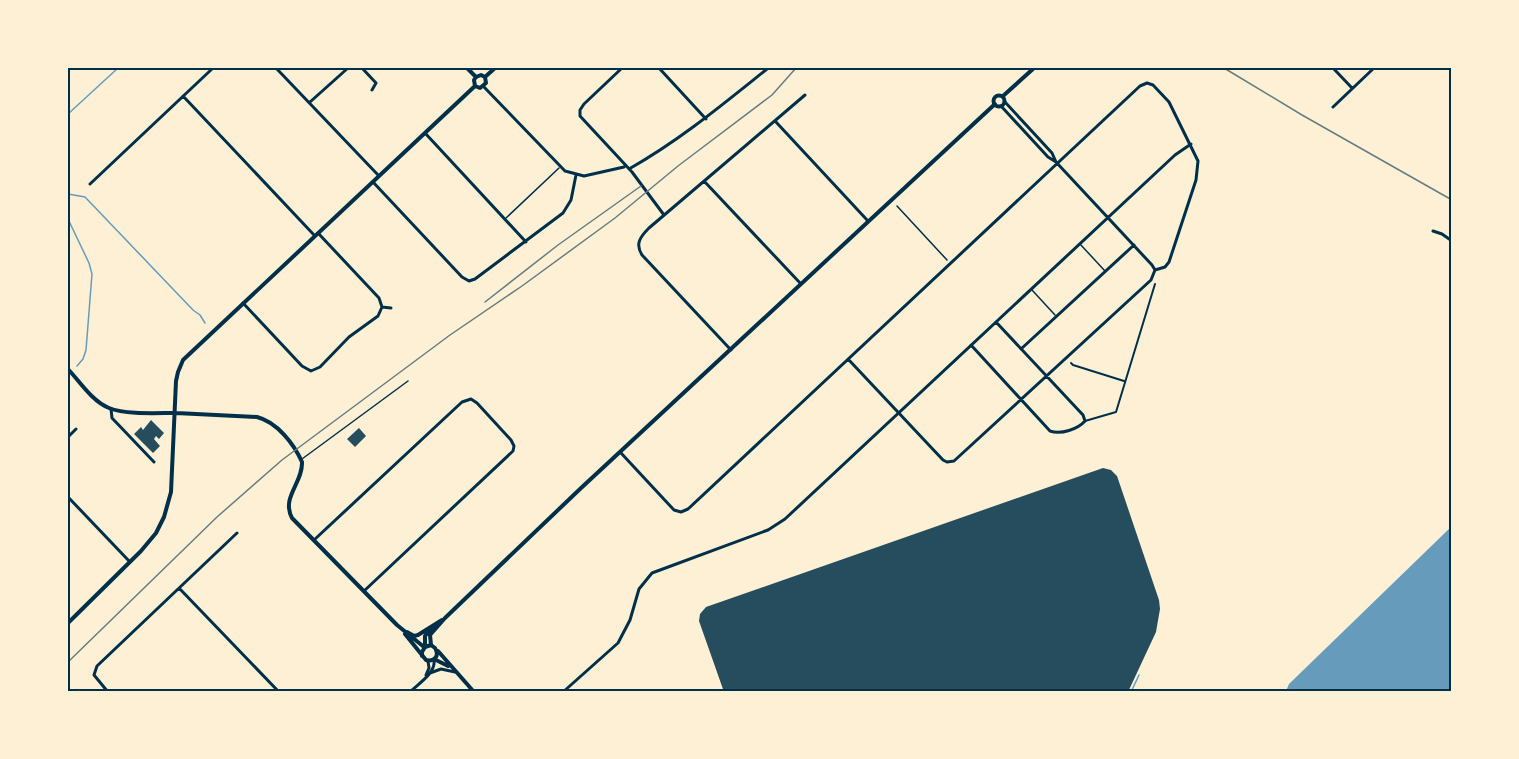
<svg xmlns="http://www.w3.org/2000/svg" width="1519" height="759" viewBox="0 0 1519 759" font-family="'Work Sans',sans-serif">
	<rect width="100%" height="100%" fill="#fdf0d5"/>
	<path fill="#669bbc" d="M1451,527V691H1286L1289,684Z"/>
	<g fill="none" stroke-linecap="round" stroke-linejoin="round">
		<path stroke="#669bbc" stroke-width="1.5" d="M68,114L118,68
			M68,194L85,197L193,310L200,315L205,323
			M68,219L89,263L92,274L86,350L83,359L77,366
			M1131,692L1139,675"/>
	</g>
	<path fill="#264d5e" d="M151,420L164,433L159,439L156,436L154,439L160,446L153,453L134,434L141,427L143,430Z
		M359,428L366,436L355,447L347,439Z
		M1103,468L1111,470L1117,476L1159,600L1160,609L1156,632L1128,692H724L699,621L700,614L706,607Z"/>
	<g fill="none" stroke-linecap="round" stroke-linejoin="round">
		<path stroke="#003049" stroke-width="1.5" d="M897,206L947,260"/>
		<path stroke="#003049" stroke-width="1.5" d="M506,218L559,168
			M1080,244L1105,271
			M1032,290L1055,315
			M302,459L408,381"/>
		<path stroke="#003049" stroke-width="2" d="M1071,363L1073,365L1124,381
			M1085,421L1116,412L1155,284"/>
		<path stroke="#003049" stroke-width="3" d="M276,68L379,176
			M362,68L376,83L372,90
			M622,68L584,104L580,110V116L632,172L664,215
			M659,68L706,119
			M1333,68L1352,88
			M484,87L565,171L584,176L624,167
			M183,96L315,236
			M310,102L348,68
			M1005,102L1052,153L1056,162
			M1001,106L1048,157L1056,162L1152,265L1155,270
			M1333,107L1374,68
			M776,122L868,221
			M425,133L526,242
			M629,169C680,140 722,105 767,69
			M704,181L801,284
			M373,182L462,277L469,281L475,279L563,213L571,200L576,175
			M90,184L213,68
			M1433,231L1442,234L1452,241
			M243,303L302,366L311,371L320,367L349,337L378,316L382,307L379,298L318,233
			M382,307L391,308
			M971,345L1050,431C1061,435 1078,429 1085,421L1083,415L996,322
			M1021,349L1134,245
			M731,350L642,255C635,244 640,237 649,228L805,95
			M848,359L943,460L947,462L954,461L1151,280L1155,270
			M111,409L112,418L154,462
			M68,437L76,429
			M621,453L674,510L681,512L688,509L1140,86L1147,83L1153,85L1169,102L1198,161L1196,180L1169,262L1165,267L1155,270
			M68,497L130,562
			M314,540L462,402L471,399L477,403L511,440L514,446L513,451L364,591
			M179,588L279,692
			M430,673L441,669L455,672
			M426,675L429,668L428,661
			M108,692L94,675L97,666L237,533
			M410,692C419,683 436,673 434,660
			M563,692L618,643L630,620L639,589L652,573L768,530L785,519L1175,155L1191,144"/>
		<path stroke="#003049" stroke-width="4" d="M467,68L476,77
			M993.5 101a5.5 5.5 0 1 1 11 0a5.5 5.5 0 1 1-11 0Z
			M1003,96L1034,68
			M68,369C80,382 92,401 109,408C126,415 157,413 175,413
			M407,632L414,636L418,635L442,620
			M431,645L430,635L445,618L580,489L995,104
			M425,647V636L432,627"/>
		<path stroke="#003049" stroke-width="4" d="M485,77L495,68
			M475,86L480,88L486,83L485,77
			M475,86L474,80L476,77L481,75L485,77
			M176,413L257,417C277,422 294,444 302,462C303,483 281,497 292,518L397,625L424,647
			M68,623L141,551L156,533L164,517L171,492L176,381L178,372L183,360L475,86
			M405,634L426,660C434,662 440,656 435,648
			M438,651L474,692
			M422,656V652L425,647L431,645L435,648
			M434,659L448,666"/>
		<path stroke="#657d81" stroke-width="1.5" d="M1224,68L1302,115L1452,200
			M485,302L558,245L641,186
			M68,662L217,517L282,460L450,335L522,286L615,218L678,166L772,95L796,68"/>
	</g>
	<rect width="1519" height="759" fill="none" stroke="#fdf0d5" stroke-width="138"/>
	<rect x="69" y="69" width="1381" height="621" fill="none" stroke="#003049" stroke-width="2"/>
</svg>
